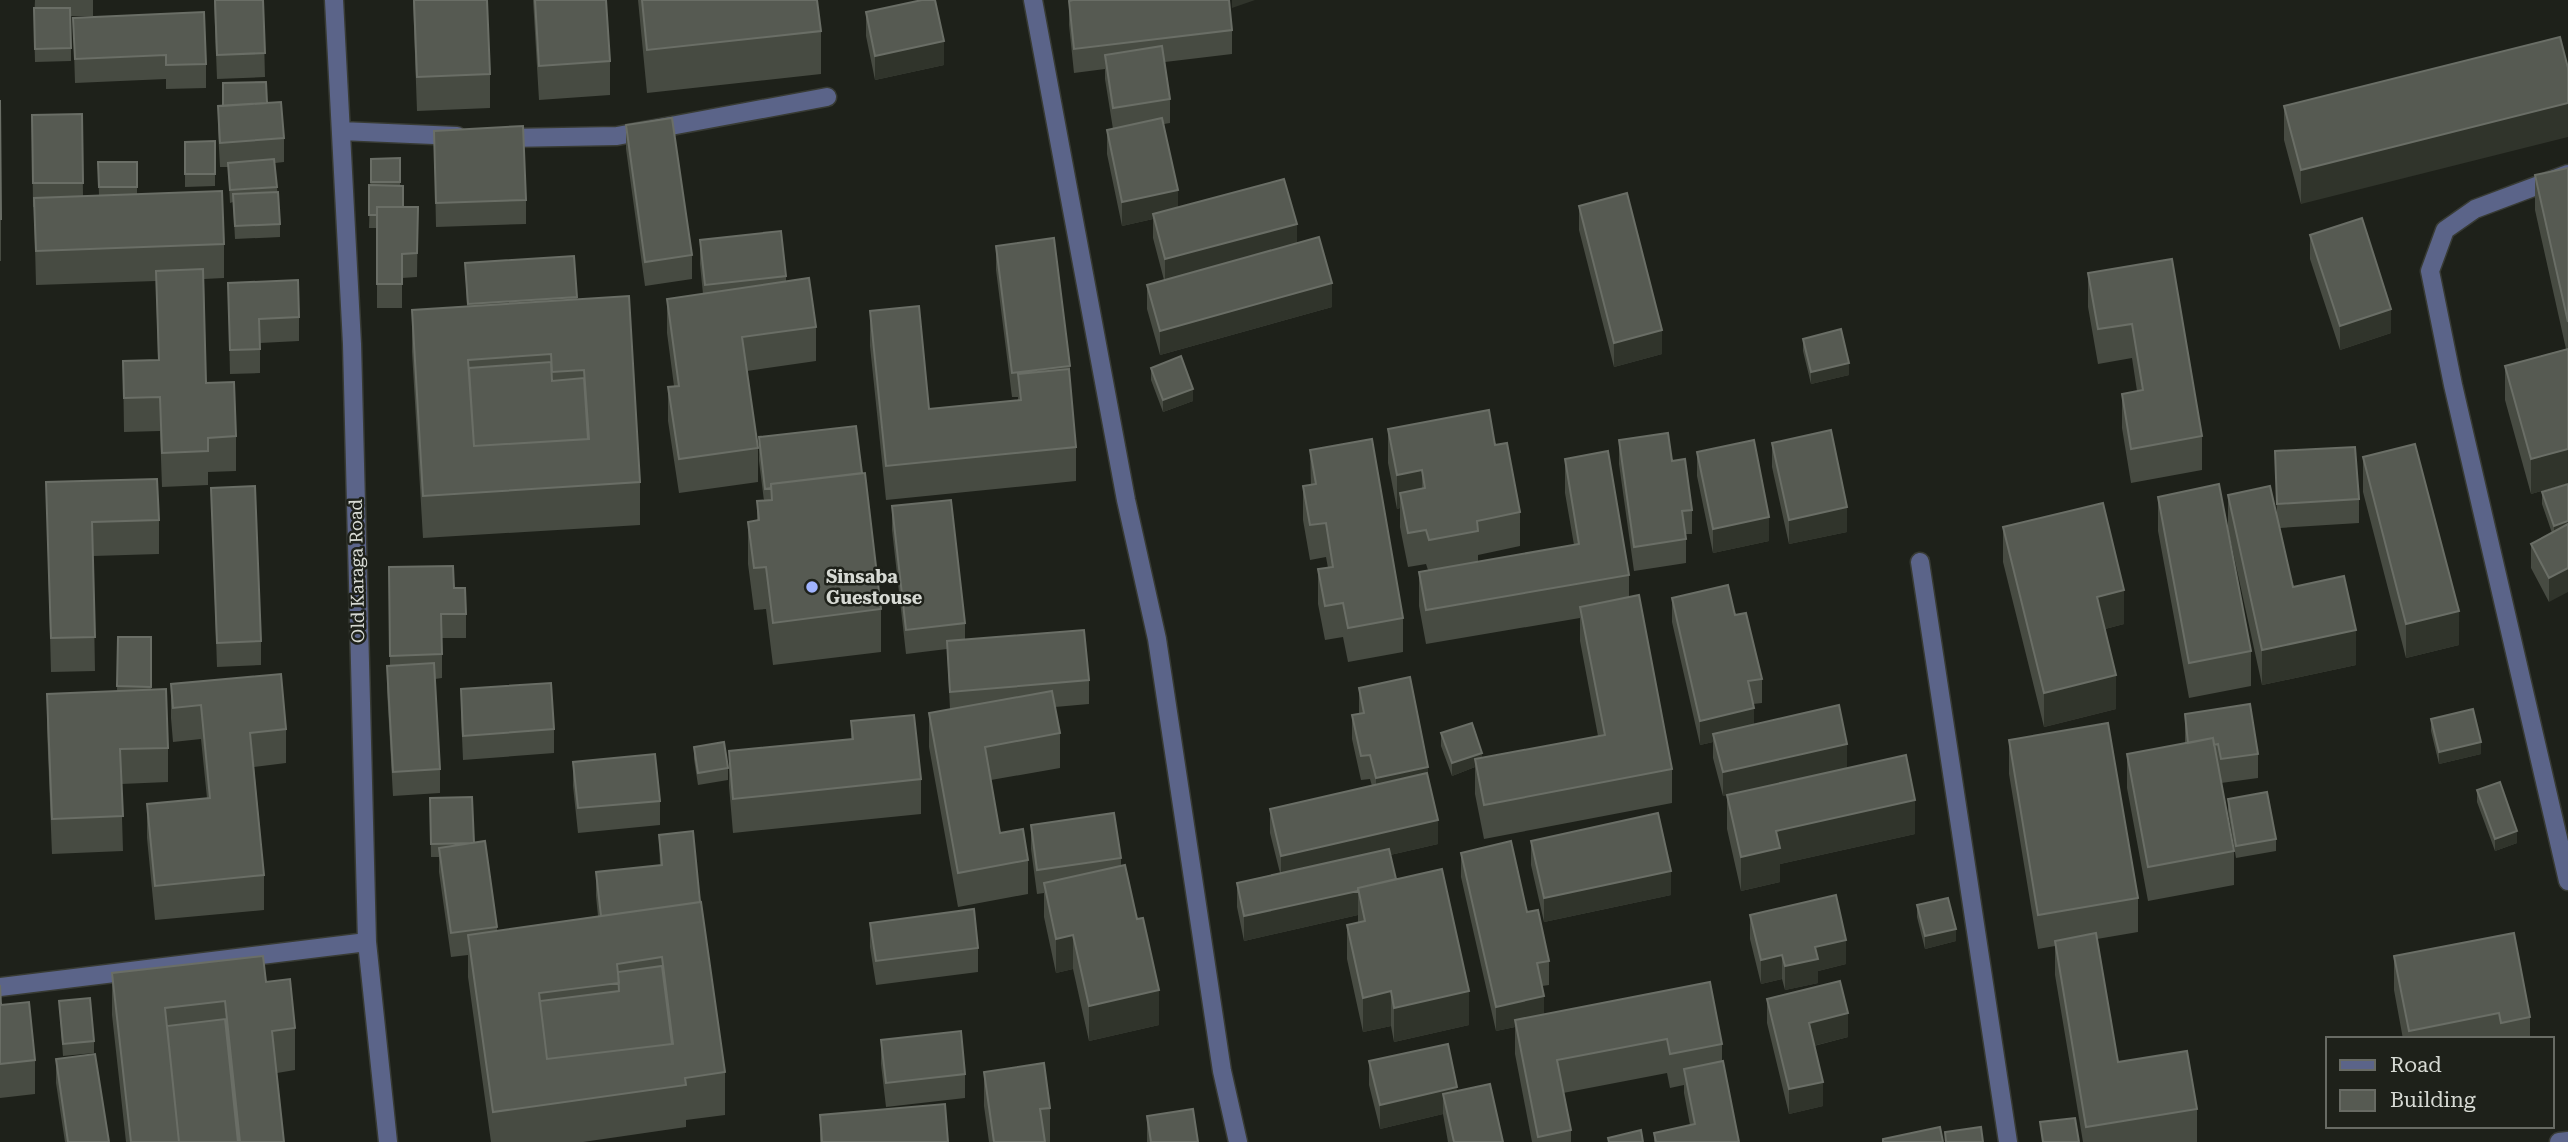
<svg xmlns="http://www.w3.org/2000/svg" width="2568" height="1142" viewBox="0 0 2568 1142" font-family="'Roboto Serif',serif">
	<rect width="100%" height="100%" fill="#1e211a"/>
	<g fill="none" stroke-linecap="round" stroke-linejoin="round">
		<g stroke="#383b34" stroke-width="21">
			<path id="minor" d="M334,0L352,344L367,942L388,1142
				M1033,0L1126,500L1157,639L1222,1071L1238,1142
				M341,131L457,136
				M502,138L617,136L827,97
				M2568,174L2475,209L2445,230L2430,271L2453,385L2568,881
				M1920,562L2008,1142
				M0,987L367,942
				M2559,1142L2568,1141"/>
		</g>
		<use href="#minor" stroke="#5b6489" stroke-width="18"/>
	</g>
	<path fill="#474b42" d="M35,0H93V16H71V61L35,62L34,21Z
		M214,0H263L265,77L217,79Z
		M413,0H487L490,74V108L417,111Z
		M533,0H606L610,61V95L539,100Z
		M638,0H817L821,31V74L647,93Z
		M1069,1L1232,30V54L1165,62L1170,99V123L1164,124L1178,207L1297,243L1332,307L1160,355L1147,309V285L1164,280L1153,238V219L1122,226L1107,154V130L1113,129L1105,79V69L1074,73L1069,25Z
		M866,12L944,65L875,80L866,36Z
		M73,18L206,64V88L166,89V79L75,83Z
		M2560,37L2301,204L2284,140V106Z
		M0,100L1,219V261H0Z
		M267,103L284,138V162L275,163L280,224V237L235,239L233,202L230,203L228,167H220L218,130V106Z
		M82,114L83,196H99L98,162H137V194L224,244V278L204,279L206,383L236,436V471L208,472V485L162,487L160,431L124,432L123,361L158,360L156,281L36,285L34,207H33L32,115Z
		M626,125L692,255V279L645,286L626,149Z
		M434,131L526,200V224L436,227Z
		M215,141V186L185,187V142Z
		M400,158V186L403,207H418L417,277L402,278V308H377V228H369L371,159Z
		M2568,168V483L2531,494L2505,400V366L2566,349L2535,210V175Z
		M1579,206L1662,354L1614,367L1579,230Z
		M2310,235L2391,333L2340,350L2310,259Z
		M700,240L786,276V282L816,327V361L747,371L758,448V482L679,493L668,421V387L674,386L667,333V299L703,294L700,264Z
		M996,246L1070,366V384L1076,447V481L886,500L870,346V311L929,409L1018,401V397H1012L996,270Z
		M574,256L577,299L640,482V525L423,538L412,352V310L467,306L465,263Z
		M2172,259L2202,436V470L2131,483L2122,428V394L2137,391L2132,358L2098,364L2088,307V273Z
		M228,283L299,317V341L260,343V373L230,374Z
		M1803,339L1849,375L1811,384L1803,351Z
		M1151,368L1193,401L1163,412L1151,380Z
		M1388,429L1495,445L1520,512V546L1478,555V562L1574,545L1565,493V459L1629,575V597L1672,769V803L1484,839L1475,794V767L1452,776L1441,746V733L1482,758L1598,736L1580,641V618L1426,644L1419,606V572L1428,570L1426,564L1408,567L1400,527V508L1397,509L1388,463Z
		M759,437L862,473L881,609V652L773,665L766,609L754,610L748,564V522L757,521V501H764L759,461Z
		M1619,440L1672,461L1692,510V534H1686V563L1634,571L1619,464Z
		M1772,443L1847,532L1789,544L1772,467Z
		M1310,450L1403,618V652L1348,662L1343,637L1325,640L1318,604V569L1328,568L1326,557L1310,560L1303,520V486L1311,485Z
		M2275,451L2359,499V523L2280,528L2293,587L2356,665L2262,685L2228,529V495L2277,515Z
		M1697,452L1769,541L1713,553L1697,476Z
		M2363,457L2459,645L2406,658L2363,492Z
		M46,482L159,520V554L93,556L95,671L51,672Z
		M2568,484L2549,602L2531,568V544L2552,533L2542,504V492Z
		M211,488L261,641V665L217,667Z
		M2158,497L2251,651V686L2189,698L2158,531Z
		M892,506L965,623V640L1089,680V704L1055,707L1060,733V768L991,780L1000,833L1028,860V894L958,907L929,747V713L950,709L947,649L906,654L892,530Z
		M2003,527L2124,624L2105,629L2116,709L2044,727L2003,562Z
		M389,567L454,588L466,614V638H442V678L435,679L440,769V793L393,796L387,690V666H390Z
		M1672,598L1735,615L1762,679V703L1753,704L1754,724L1847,768L1915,834L1780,864V882L1741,891L1727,829V795L1723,796L1713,758V742L1700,745L1672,622Z
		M118,637H151V690L168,748V782L121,784L123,851L52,854L47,728V694L117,691Z
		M171,684L286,729V763L254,767L264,875V910L155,920L147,838V804L207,798L201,739L173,742L171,718Z
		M1359,688L1428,776L1438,844L1390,855L1396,879L1469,1025L1394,1042L1391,1026L1363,1032L1347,959V925L1358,923V915L1244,941L1237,907V883L1280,873L1270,833V809L1372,786L1370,779L1361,780L1352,739V715L1359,714Z
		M461,689L554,729V753L463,760L461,713Z
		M2185,714L2258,754V778L2221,783L2234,851V885L2148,901L2127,788V754L2185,743Z
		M2431,719L2481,754L2439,764L2431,731Z
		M851,721L921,779V814L733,833L729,786V751L851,739Z
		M2009,740L2138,898V932L2097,939L2118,1062L2197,1109V1142H2083L2055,975V946L2038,949L2009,774Z
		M694,747L728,768V780L698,785L694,759Z
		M573,762L660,801V825L578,833L573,786Z
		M2477,790L2517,843L2495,851L2477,802Z
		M430,798L474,843L497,927V931L598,916L596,896V872L660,866L659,835L700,902L725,1072V1115L686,1120V1127L583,1142H491L468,977V955L451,957L439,872V857H431Z
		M2228,799L2276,839V851L2236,858L2228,811Z
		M1031,825L1121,858V865L1159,1025L1089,1041L1073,969L1056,973L1044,917V893L1037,894L1031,849Z
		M1531,841L1671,895L1544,922L1531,865Z
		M1461,853L1527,912L1549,961V985L1542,986L1544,1015L1722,1044V1062L1739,1142H1654V1133L1690,1125L1684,1093V1085L1670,1088L1667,1073L1563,1093L1571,1130V1142H1532L1515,1054V1027L1496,1031L1461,877Z
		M1917,905L1956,941L1925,949L1917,917Z
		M1750,915L1846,964L1818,971V983L1785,990L1782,979L1761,984L1750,939Z
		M870,923L978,948V972L876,985L870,947Z
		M2394,956L2530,1017V1039H2403L2394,990Z
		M112,973L266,982L295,1028V1070L277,1073L284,1142H126L112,1015Z
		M0,985L1,1005L35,1060V1094L0,1098Z
		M1767,999L1848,1037L1814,1046L1823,1106L1789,1114L1767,1023Z
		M59,1001L94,1041V1053L63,1056Z
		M881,1040L965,1074V1098L886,1107L881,1064Z
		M56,1059L109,1142H65L56,1083Z
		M1369,1061L1457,1091L1503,1142H1448L1443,1114L1380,1129L1369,1085Z
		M984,1072L1050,1108V1142H989L984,1106Z
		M820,1115L948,1142H820Z
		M1147,1116L1198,1142H1147Z"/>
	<path fill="#30342b" d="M1232,0H1255L1232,8Z
		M944,41V65L875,80V56Z
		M2568,103V137L2301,204V170Z
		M1178,190V214H1153V219L1122,226V202Z
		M1297,224V248L1165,283V259Z
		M1332,283V307L1160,355V331Z
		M2391,309V333L2340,350V326Z
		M1662,330V354L1614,367V343Z
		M1849,363V375L1811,384V372Z
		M1193,389V401L1163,412V400Z
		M2568,449V483L2531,494V459Z
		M1422,470V504L1400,493V508L1397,509V475Z
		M1847,507V532L1789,544V520Z
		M1769,517V541L1713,553V529Z
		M2568,521V534L2554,538V526Z
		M2568,568V592L2549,602V578Z
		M2124,590V624L2097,631V597Z
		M2459,611V645L2406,658V624Z
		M2356,630V665L2262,685V650Z
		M2116,675V709L2044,727V693Z
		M1754,708V732L1713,734V742L1700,745V721Z
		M2481,742V754L2439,764V752Z
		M1847,744V768L1723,796V772Z
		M1482,753V765L1475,759V767L1452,776V763Z
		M1428,767V791L1376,802V778Z
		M1915,800V834L1780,864V882L1741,891V857L1776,831Z
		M1438,820V844L1281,880V856Z
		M2517,831V843L2495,851V839Z
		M1671,871V895L1544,922V898Z
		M1358,891V915L1244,941V916Z
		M1956,929V941L1925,949V936Z
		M1073,935V969L1056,973V939Z
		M1846,940V964L1818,971V983L1785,990V966L1815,947Z
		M1782,955V979L1761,984V960Z
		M1159,990V1025L1089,1041V1006Z
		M1391,991V1026L1363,1032V998Z
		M1469,991V1025L1394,1042V1008Z
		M1544,996V1020H1515V1027L1496,1031V1007Z
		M1848,1013V1037L1809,1047V1023Z
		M1823,1082V1106L1789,1114V1089Z
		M1457,1087V1111L1443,1094V1114L1380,1129V1105Z"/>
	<path fill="#565a52" stroke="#6a6e66" stroke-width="2" fill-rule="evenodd" d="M215,0H263L265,53L217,55Z
		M414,0H487L490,74L417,77Z
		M535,0H606L610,61L539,66Z
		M642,0H817L821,31L647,50Z
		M922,0H935L944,41L875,56L866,12Z
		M1073,0H1229L1232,30L1074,49L1069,1Z
		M34,8H70L71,48L35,49Z
		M204,12L206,64L166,65V55L75,59L73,18Z
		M2560,37L2568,68V103L2301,170L2284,106Z
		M1162,46L1170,99L1113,108L1105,55Z
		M266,82L267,103L223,106V83Z
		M0,100L1,219H0Z
		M281,102L284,138L220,143L218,106Z
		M82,114L83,183H33L32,115Z
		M672,118L692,255L645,262L626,125Z
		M1162,118L1178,190L1122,202L1107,130Z
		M523,126L526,200L436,203L434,131Z
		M215,141V174H185V142Z
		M400,158V182H371V159Z
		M274,159L277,187L230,190L228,163Z
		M98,162H137V187H99Z
		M2568,168V322L2535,175Z
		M1284,179L1297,224L1165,259L1153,214Z
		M369,185L403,186V207H377V215H369Z
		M222,191L224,244L36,251L34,198Z
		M278,192L280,224L235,226L233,194Z
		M1627,193L1662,330L1614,343L1579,206Z
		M377,207H418L417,253L402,254V284H377Z
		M2362,218L2391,309L2340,326L2310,235Z
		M781,231L786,276L705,285L700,240Z
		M1319,237L1332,283L1160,331L1147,285Z
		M1054,238L1070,366L1012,373L996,246Z
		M574,256L577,297L468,304L465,263Z
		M2172,259L2202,436L2131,449L2122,394L2143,390L2132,324L2098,329L2088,273Z
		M203,269L206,383L234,382L236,436L208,438V451L162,453L160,397L124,398L123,361L159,360L156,271Z
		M809,278L816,327L742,337L758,448L679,459L668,387L679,386L667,299Z
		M298,280L299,317L259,319L260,349L230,350L228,283Z
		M629,296L640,482L423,496L412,310ZM551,354L552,372L584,370L589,439L474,446L468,360Z
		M919,306L929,409L1021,400L1018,374L1069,369L1076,447L886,466L870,311Z
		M1841,329L1849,363L1811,372L1803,339Z
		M2568,349V449L2531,459L2505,366Z
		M1181,356L1193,389L1163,400L1151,368Z
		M551,362L552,381L584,378L588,439L474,446L469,368Z
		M1489,410L1495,445L1507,443L1520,512L1477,521L1478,531L1429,540L1426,530L1408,533L1400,493L1425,488L1422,470L1397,475L1388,429Z
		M856,426L862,473L771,484V488L765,489L759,437Z
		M1831,430L1847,507L1789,520L1772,443Z
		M1668,433L1672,461L1685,459L1692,510L1682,511L1686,539L1634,547L1619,440Z
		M1372,439L1403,618L1348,628L1343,603L1325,606L1318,569L1333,567L1326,523L1310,525L1303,486L1316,484L1310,450Z
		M1754,440L1769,517L1713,529L1697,452Z
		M2415,444L2459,611L2406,624L2363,457Z
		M2355,447L2359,499L2277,504L2275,451Z
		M1608,451L1629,575L1426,610L1419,572L1579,544L1565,459Z
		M865,473L881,609L773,623L766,567L754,568L748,522L759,520L757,501L772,500L771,484Z
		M157,479L159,520L92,522L95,637L51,638L46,482Z
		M2219,484L2251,651L2189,663L2158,497Z
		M2568,484V521L2554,526L2542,492Z
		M255,486L261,641L217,643L211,488Z
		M2270,486L2293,587L2344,576L2356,630L2262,650L2228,495Z
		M951,500L965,623L906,630L892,506Z
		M2103,503L2124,590L2097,597L2116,675L2044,693L2003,527Z
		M2568,524V568L2549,578L2531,544Z
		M453,566L454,588H465L466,614H441L442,654L390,656L389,567Z
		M1728,585L1735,615L1746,613L1762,679L1748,681L1754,708L1700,721L1672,598Z
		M1639,595L1672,769L1484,805L1475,759L1605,735L1580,607Z
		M1084,630L1089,680L950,692L947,641Z
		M118,637H151V687L117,686Z
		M434,663L440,769L393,772L387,666Z
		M281,674L286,729L250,733L264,875L155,886L147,804L210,798L201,705L173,708L171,684Z
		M1410,677L1428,767L1376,778L1370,755L1361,756L1352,715L1364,713L1359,688Z
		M551,683L554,729L463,736L461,689Z
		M166,689L168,748L120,749L123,816L52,819L47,694Z
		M1052,691L1060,733L985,747L1000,833L1023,829L1028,860L958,873L929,713Z
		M2250,704L2258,754L2221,759L2218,744L2214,745L2213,738L2188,743L2185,714Z
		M1839,705L1847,744L1723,772L1713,734Z
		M2473,709L2481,742L2439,752L2431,719Z
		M914,715L921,779L733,799L729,751L853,739L851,721Z
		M1472,723L1482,753L1452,763L1441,733Z
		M2108,723L2138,898L2038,915L2009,740Z
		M2213,738L2234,851L2148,867L2127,754Z
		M724,742L728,768L698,773L694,747Z
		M655,754L660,801L578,808L573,762Z
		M1906,755L1915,800L1776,831L1780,848L1741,857L1727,795Z
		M1427,773L1438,820L1281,856L1270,809Z
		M2500,782L2517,831L2495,839L2477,790Z
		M2267,792L2276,839L2236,846L2228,799Z
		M472,797L474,843L431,844L430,798Z
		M1114,813L1121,858L1037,870L1031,825Z
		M1658,813L1671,871L1544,898L1531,841Z
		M693,831L700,902L601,916L596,872L662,865L659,835Z
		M485,841L497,927L451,933L439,848Z
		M1511,841L1527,912L1538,910L1549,961L1537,963L1544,996L1496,1007L1461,853Z
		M1389,849L1396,879L1358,888V891L1244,916L1237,883Z
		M1125,865L1137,919L1143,918L1159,990L1089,1006L1073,935L1056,939L1044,883Z
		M1442,869L1469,991L1394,1008L1391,991L1363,998L1347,925L1365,921L1358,888Z
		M1836,895L1846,940L1815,947L1818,959L1785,966L1782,955L1761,960L1750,915Z
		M1948,898L1956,929L1925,936L1917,905Z
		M701,902L725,1072L685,1078L686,1085L493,1112L468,935ZM662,957L673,1044L547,1059L539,993L619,983L617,964Z
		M974,909L978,948L876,961L870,923Z
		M2096,933L2118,1062L2187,1051L2197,1109L2086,1127L2055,941Z
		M2514,933L2530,1017L2501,1023L2499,1013L2409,1031L2394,956Z
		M263,956L266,982L290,979L295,1028L272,1031L284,1142H240L225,1001L165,1008L179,1142H131L112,973Z
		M662,966L672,1044L547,1059L540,1001L619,991L618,972Z
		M1840,981L1848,1013L1809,1023L1823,1082L1789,1089L1767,999Z
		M1710,982L1722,1044L1670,1054L1667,1039L1557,1060L1571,1130L1538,1137L1515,1020Z
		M0,985L1,1005L29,1002L35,1060L0,1064Z
		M90,998L94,1041L63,1044L59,1001Z
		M225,1019L238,1142H179L167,1026Z
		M961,1031L965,1074L886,1083L881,1040Z
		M1448,1044L1457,1087L1380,1105L1369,1061Z
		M95,1054L109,1142H68L56,1059Z
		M1723,1061L1739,1142H1656L1654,1133L1695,1124L1684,1069Z
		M1044,1063L1050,1108L1040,1109L1045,1142H994L984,1072Z
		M1490,1084L1503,1142H1454L1443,1094Z
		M945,1104L948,1142H822L820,1115Z
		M1193,1109L1198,1142H1151L1147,1116Z
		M2075,1118L2079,1142H2043L2040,1122Z
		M1940,1127L1943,1142H1883V1139Z
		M1981,1127L1983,1142H1946L1945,1132Z
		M1641,1130L1643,1142H1609L1608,1138Z"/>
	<circle fill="#a0b3fd" stroke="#1e211a" stroke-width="2.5" cx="812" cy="587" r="7"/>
	<g text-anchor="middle" stroke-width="5" stroke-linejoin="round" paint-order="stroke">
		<g font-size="18" fill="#d7dad4" stroke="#1e211a">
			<text transform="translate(357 571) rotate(-91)" y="6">Old Karaga Road</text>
		</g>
		<g font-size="18" font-weight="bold" fill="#d7dad4" stroke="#1e211a" text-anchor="start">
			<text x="826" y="583">Sinsaba<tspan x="826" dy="21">Guestouse</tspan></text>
		</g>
	</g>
	<rect x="2326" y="1037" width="228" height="91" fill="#1e211a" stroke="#686b64" stroke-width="2"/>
	<rect x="2340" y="1060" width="35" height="10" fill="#5b6489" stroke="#686b64" stroke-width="2"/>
	<text x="2390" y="1072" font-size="21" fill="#d7dad4">Road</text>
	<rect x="2340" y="1090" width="35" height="21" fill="#565a52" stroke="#686b64" stroke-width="2"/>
	<text x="2390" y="1107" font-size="21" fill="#d7dad4">Building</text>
</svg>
